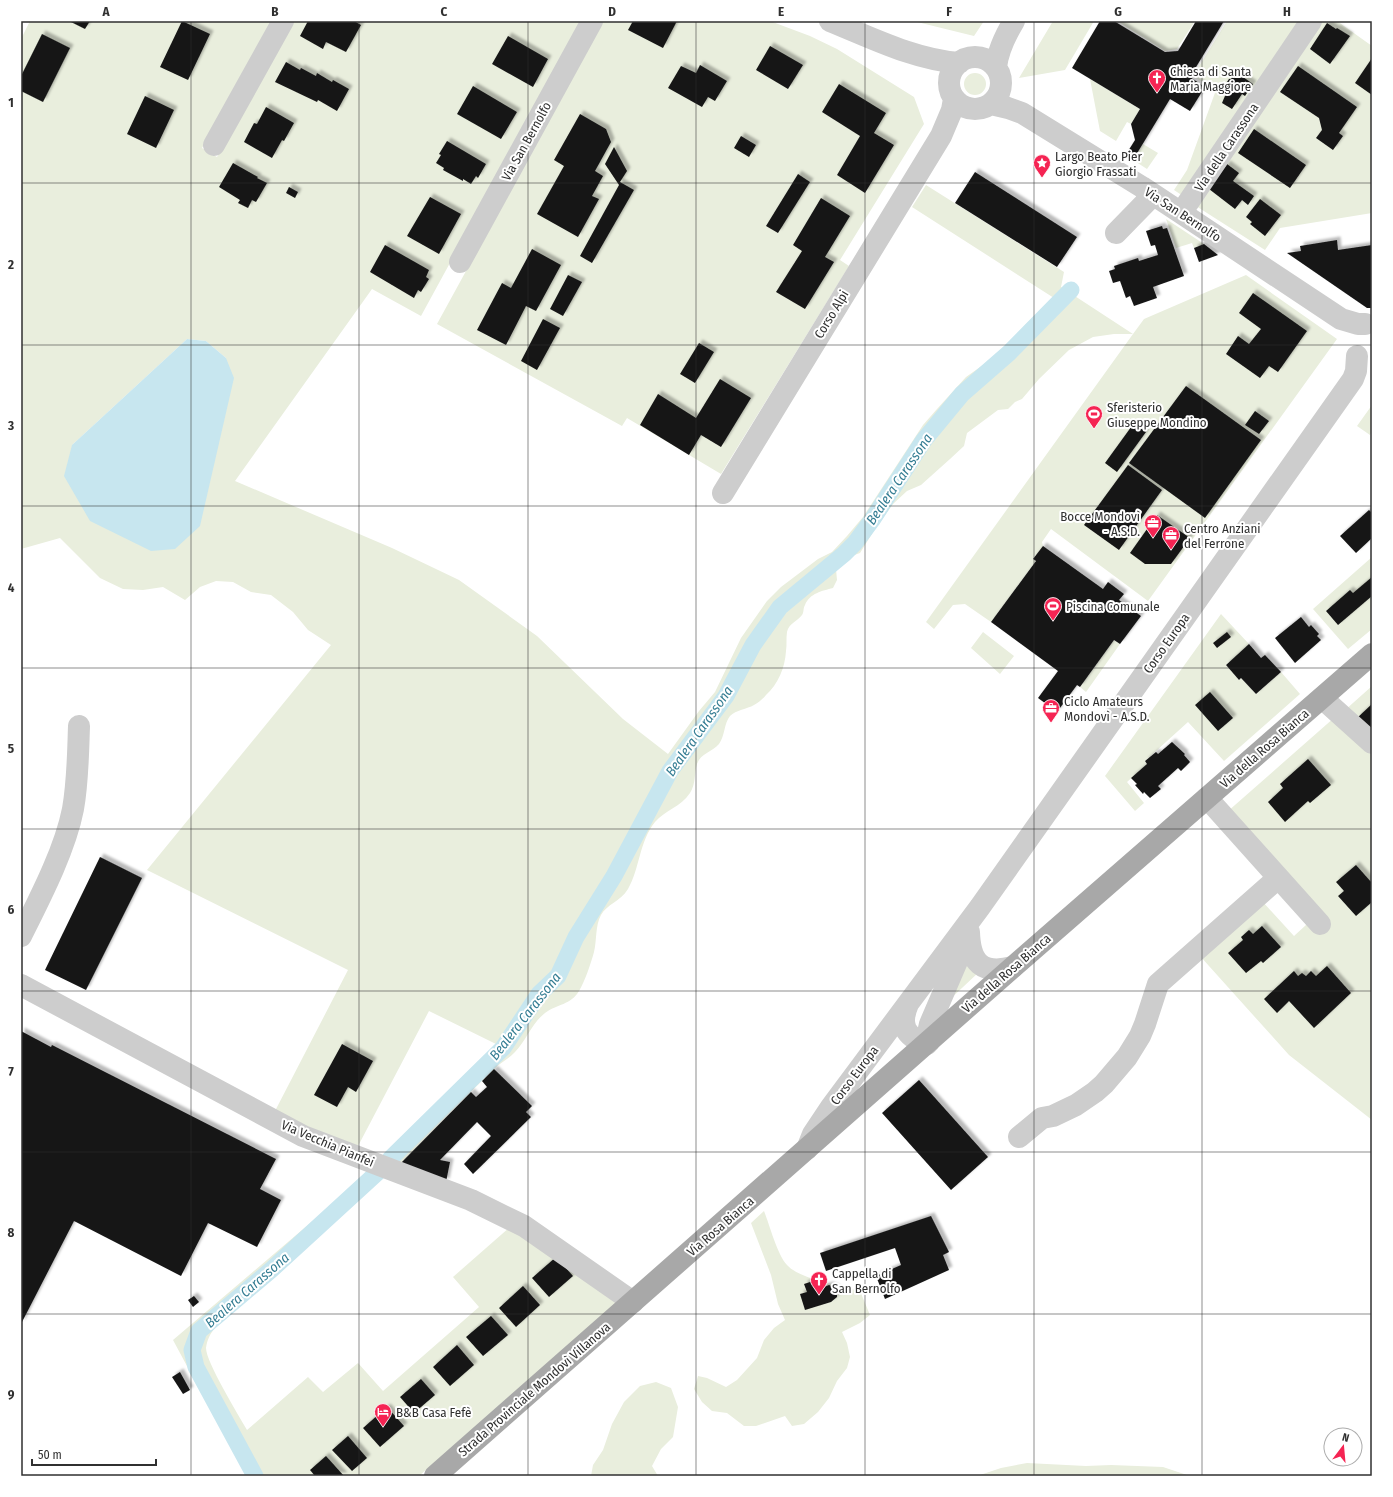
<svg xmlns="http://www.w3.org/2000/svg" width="1393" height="1497" viewBox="0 0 1393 1497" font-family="'Fira Sans Condensed',sans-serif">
	<defs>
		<filter id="shadow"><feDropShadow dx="3.5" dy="-3.5" stdDeviation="1" flood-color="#0004"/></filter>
	</defs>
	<rect width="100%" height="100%" fill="#fff"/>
	<path fill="#e9eedd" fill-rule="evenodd" d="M30,21H273L202,148L217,157L294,21H582L421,316L372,289L235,481L392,548L459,580L537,636L623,719L668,754L699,711L715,692L741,638L767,601L781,587L818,559L832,552L847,536L863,517L923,425L937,409L966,377L1000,353L1026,324L1054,298L912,207L926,185L1064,272L1061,287L1133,334L1144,319L1246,275L1337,339L1148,601L1051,529L1042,542L1043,546L1033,559L1036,561L991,622L965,604L953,605L934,629L926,622L1133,334H1114L1093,337L1069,350L1039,379L1022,399L1015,402L1008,409L998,410L967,433L964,446L950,459L921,485L907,491L893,504L875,529L860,553L846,558L836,569L837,580L833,588C822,591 810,593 805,605C803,608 804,613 802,615C797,622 789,623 787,632C786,638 787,645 786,651C785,668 778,684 766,695C763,699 758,703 754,705C747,709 736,710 730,716C724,723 725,736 719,744C712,752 701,753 697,764C694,774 696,784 690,793C681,807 665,810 655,822C639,842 640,868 628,889C620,902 607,904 601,915C595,926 597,940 594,952C591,963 585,981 579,991C571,1005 557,1004 545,1013C532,1023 526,1041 515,1052C509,1059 500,1063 494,1069C462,1100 431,1132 400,1164L385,1158L498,1045L429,1011L357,1148L311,1130L275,1111L348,970L147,870L331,645L308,630L293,612L271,595L251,592L233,582L216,581L200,587L185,600L163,587L143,590L123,589L100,578L60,538L21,549V39ZM187,339L206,341L226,358L72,445Z
		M603,21H770L810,36L837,49L914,97L924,124L840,260L849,266L721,474L627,418L622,426L437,324Z
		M913,21H984L974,36Z
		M1053,21H1094L1065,70L1019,78Z
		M1117,21H1195L1177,49L1165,51Z
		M1227,21H1301L1183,196L1174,190L1187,170L1216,90L1193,76Z
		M1322,21H1337L1372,46V213L1280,228L1265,250L1196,206Z
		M964 84a11 11 0 1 1 22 0a11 11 0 1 1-22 0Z
		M1090,79L1140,109L1131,124L1127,122L1116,141L1100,131Z
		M1143,144L1158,153L1147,169L1133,160Z
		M1166,219L1204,244L1194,248L1192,243L1176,248Z
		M1372,405V431L1370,435L1357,426Z
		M1372,557V629L1348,649L1313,609Z
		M1221,614L1249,644L1226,665L1239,680L1241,678L1256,694L1281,672L1300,694L1224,761L1188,722L1145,761L1147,764L1127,782L1144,803L1135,811L1105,776Z
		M983,632L1014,656L1000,674L971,648Z
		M1114,640L1120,644L1086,692L1080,687Z
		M1372,686V735L1344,711Z
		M1335,717L1372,750V1120L1289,1055L1200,956L1262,901L1294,936L1318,914L1227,812Z
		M966,957L979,972L946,1003Z
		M370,1172L384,1177L215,1328C210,1334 207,1340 206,1348C206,1362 238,1414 247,1430L308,1377L323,1392L358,1363L383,1391L479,1307L453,1277L511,1226L619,1301L419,1476H246L173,1340Z
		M764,1211C770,1226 777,1254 787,1265C799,1279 842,1286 860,1291L870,1315L860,1323L842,1332L847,1343L850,1357L847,1368L837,1381L829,1398L818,1412L804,1424L792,1426L785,1416L756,1426H744L727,1413L712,1411L702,1402L694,1389L698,1376L707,1378L726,1387L737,1380L757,1358L764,1340L774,1328L785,1320L778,1304L771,1275L751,1223Z
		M656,1382L671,1388L678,1407L673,1437L661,1449L652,1466L658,1476H591L593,1465L603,1450L612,1424L624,1402L640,1386Z
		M1027,1463L1086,1466L1111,1465L1163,1467L1190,1476H977L1001,1468Z"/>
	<path fill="#c7e6ef" d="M187,339L206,341L226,358L234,378L200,526L175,549L151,551L90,521L64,476L72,445Z"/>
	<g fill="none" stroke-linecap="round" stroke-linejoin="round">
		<path stroke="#c7e6ef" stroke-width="17" d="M390,1159L503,1048L539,994L558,976L576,937L614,876L670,771L726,696L753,645L780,607L844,554L855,543L872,520L924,440L962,394L1009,353L1071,290
			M255,1476L196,1367L192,1350L199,1331L271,1270L378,1172"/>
	</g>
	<path fill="#171717" filter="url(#shadow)" d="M69,21H90L85,29Z
		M182,21L210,34L188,80L160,67Z
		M308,21H354L361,25L346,52L326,42L323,49L300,36Z
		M633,21H677L663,48L628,30Z
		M1100,21H1114L1165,52L1178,51L1196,21H1224L1190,77L1205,87L1190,111L1170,99L1133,160L1125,156L1135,140L1131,124L1140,109L1072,68Z
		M1327,23L1336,29L1337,28L1350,36L1330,64L1310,49Z
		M42,34L70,48L43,102L21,91V76Z
		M508,36L548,59L533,87L492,64Z
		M770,46L803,65L788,89L756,70Z
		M1372,58V95L1355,83Z
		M286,62L300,70L301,68L316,76L317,73L332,82L333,80L349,89L337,111L318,100L317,102L275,82Z
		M700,65L727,81L715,101L708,97L702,107L668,88L681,66L696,73Z
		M1298,66L1357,107L1339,133L1343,136L1333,150L1316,138L1322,130L1319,118L1280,92Z
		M1236,72L1253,84L1245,96L1242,94L1232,109L1222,103L1227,91L1223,88L1229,79H1231Z
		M839,84L886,113L874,133L894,145L865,193L837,175L860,136L822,112Z
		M473,86L517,112L501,139L457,114Z
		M145,96L174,110L156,148L127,134Z
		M266,107L294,123L284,141L282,140L272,158L244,142L254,123L257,124Z
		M580,114L606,129L611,142L595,171L603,176L592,196L599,199L578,237L537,214L564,166L554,160Z
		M1254,129L1306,165L1290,188L1238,153Z
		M741,136L756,145L749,157L734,148Z
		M447,141L486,164L478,178L476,176L471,184L463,179V181L443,170L444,168L436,163L441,155L439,154Z
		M614,147L627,171L620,182L634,190L592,263L580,256L619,185L605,164Z
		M233,163L258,177L257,178L267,183L256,202L252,200L248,208L238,203L240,200L219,187Z
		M1227,164L1239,173L1233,181L1254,196L1248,205L1242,200L1235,209L1209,189Z
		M975,172L1077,237L1057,267L955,203Z
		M798,174L810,182L778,233L766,226Z
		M289,187L298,192L295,198L286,193Z
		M430,197L461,214L439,254L407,236Z
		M821,198L850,216L825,257L834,262L805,309L776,292L802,251L793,245Z
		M1260,199L1281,215L1265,236L1250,224L1252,222L1246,217Z
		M1162,226L1163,229L1167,228L1184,276L1153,287L1157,298L1134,306L1130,296L1126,298L1120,281L1113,283L1109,271L1115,269L1114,266L1138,258L1139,261L1158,255L1155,245L1151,246L1146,231Z
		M1337,240L1338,250L1372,245V308H1367L1287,253L1301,251L1300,246Z
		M1204,244L1218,255L1199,262L1194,248Z
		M385,245L429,270L426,277L429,279L421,292L418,290L414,298L370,272Z
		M532,249L561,265L536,311L526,306L506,345L477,330L502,283L511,288Z
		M568,275L582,282L563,316L550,309Z
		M1253,293L1307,331L1278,372L1269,366L1260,378L1226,354L1238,336L1249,344L1261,329L1239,313Z
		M543,319L560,328L537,370L521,361Z
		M699,343L714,352L695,383L680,374Z
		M720,379L751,398L721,447L701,435L689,455L640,425L658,394L696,418Z
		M1186,386L1261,440L1205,518L1129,463Z
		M1255,411L1269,421L1259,434L1245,425Z
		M1134,423L1146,432L1117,472L1105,463Z
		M1128,465L1162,490L1119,550L1084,525Z
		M1369,510L1372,513V538L1356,553L1340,536Z
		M1157,515L1190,538L1171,564H1145L1130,553Z
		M1043,546L1103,589L1108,582L1124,594L1119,600L1141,616L1120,644L1114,640L1080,687L1077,685L1057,712L1038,698L1058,671L991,622L1036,561L1033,559Z
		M1372,577V596L1338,625L1326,611L1350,590L1353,593Z
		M1301,617L1309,627L1311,625L1319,634L1317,636L1321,640L1295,663L1275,638Z
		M1227,632L1231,637L1217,648L1213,643Z
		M1249,644L1261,658L1265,655L1281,672L1256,694L1241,678L1239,680L1226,665Z
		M1210,692L1233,718L1218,731L1195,705Z
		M1372,704V733L1357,718Z
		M1172,742L1185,754L1184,755L1190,762L1181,771L1178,768L1158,786L1161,789L1150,798L1144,792L1143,794L1135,785L1137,784L1131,778L1147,764L1145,761L1156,752L1158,754Z
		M1308,759L1331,785L1310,803L1308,801L1285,822L1268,802L1283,788L1280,784Z
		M100,857L142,878L86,990L45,970Z
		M1356,865L1372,883V902L1356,916L1338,896L1344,891L1336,882Z
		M1262,926L1281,947L1263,963L1261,961L1246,973L1228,953L1243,940L1241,937L1249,930L1253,934Z
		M1327,966L1351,993L1314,1028L1289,1001L1277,1013L1264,999L1294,971L1298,976L1302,973L1306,976L1311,971L1316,976Z
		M21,1031L51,1047L52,1045L276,1159L260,1189L281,1200L257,1247L208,1223L181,1276L74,1221L21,1324Z
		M342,1044L373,1061L356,1092L348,1087L337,1107L314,1095Z
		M494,1069L532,1106L526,1112L531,1117L473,1174L464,1164L491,1136L477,1122L440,1160L450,1162L446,1182L400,1164L471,1092L476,1097L487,1087L482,1081Z
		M919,1080L988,1157L951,1190L882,1113Z
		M931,1216L949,1252L943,1255L949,1270L885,1299L876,1276L901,1265L895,1248L826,1271L820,1253Z
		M556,1257L573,1276L549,1297L532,1278Z
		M813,1281L816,1290L829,1285L834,1287L837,1289V1297L831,1302L805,1310L800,1294L807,1292L804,1284Z
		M523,1286L540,1305L516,1327L499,1308Z
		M194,1296L199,1302L193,1307L188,1300Z
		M491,1316L508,1335L483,1356L466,1337Z
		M457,1345L474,1365L450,1386L433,1367Z
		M180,1372L190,1390L183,1394L172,1377Z
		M421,1379L435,1395L414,1413L400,1397Z
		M387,1407L404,1426L380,1447L363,1428Z
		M348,1436L367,1458L352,1471L332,1450Z
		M326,1456L344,1476H315L310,1470Z"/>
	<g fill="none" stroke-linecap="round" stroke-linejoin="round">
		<path stroke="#cdcdcd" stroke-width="22" d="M830,21C872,38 913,59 959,63
			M949 83a26 26 0 1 1 52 0a26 26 0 1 1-52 0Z
			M996,67C998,50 1005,36 1014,21
			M991,104L1008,108L1022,113L1142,187L1341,319L1358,324H1365
			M214,145L283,21
			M1181,213L1311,21
			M1116,233L1153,195
			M460,262L592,21
			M723,493L941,136L952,110L954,99
			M1322,698L1372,743
			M1207,798L1320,924
			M969,932C970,963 982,975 1013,967
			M21,936C40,898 65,850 73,809C78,781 78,754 79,726
			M21,985L303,1136L471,1200L524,1226L633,1302
			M908,1004C899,1025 905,1037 927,1044
			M929,1042L928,1033L930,1024L967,938
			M1019,1137L1042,1118L1053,1116L1076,1105L1095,1092L1104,1084L1127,1057L1140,1036L1145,1024L1158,984L1278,878
			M807,1149L813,1134L831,1107L980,907L1353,379L1356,371L1357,356"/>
		<path stroke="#a8a8a8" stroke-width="22" d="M435,1476L1013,967L1372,654"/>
	</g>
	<path fill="none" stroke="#303030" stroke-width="1" stroke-opacity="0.55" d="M191,21V1476M359,21V1476M528,21V1476M696,21V1476M865,21V1476M1034,21V1476M1202,21V1476M21,183H1372M21,345H1372M21,506H1372M21,668H1372M21,829H1372M21,991H1372M21,1152H1372M21,1314H1372"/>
	<defs>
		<g id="church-pin" transform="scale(0.9)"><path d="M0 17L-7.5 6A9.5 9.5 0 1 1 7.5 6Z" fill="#f52453" stroke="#fff"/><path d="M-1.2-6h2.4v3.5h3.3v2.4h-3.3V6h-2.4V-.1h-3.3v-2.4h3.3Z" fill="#fff"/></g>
		<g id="sight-pin" transform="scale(0.9)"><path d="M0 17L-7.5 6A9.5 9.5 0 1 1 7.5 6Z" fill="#f52453" stroke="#fff"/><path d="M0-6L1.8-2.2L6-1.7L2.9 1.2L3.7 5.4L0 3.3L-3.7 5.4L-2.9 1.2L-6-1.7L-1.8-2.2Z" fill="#fff"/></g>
		<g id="stadium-pin" transform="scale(0.9)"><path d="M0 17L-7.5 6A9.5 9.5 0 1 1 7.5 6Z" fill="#f52453" stroke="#fff"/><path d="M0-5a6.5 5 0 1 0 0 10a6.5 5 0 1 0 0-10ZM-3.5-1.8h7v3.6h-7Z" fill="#fff"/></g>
		<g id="office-pin" transform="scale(0.9)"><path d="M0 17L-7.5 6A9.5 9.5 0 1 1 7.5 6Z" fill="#f52453" stroke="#fff"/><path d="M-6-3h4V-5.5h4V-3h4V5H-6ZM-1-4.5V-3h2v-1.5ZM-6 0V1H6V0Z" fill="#fff"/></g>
		<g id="hotel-pin" transform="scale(0.9)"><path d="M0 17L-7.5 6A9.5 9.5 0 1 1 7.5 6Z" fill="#f52453" stroke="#fff"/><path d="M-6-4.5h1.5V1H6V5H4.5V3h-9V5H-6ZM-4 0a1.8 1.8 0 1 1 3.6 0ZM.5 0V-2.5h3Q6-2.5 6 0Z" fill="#fff"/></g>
	</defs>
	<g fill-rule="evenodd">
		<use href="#church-pin" x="1157" y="78"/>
		<use href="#sight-pin" x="1042" y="163"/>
		<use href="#stadium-pin" x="1094" y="414"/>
		<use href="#office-pin" x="1153" y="523"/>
		<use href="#office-pin" x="1171" y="535"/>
		<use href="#stadium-pin" x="1053" y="606"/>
		<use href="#office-pin" x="1051" y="708"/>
		<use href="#church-pin" x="819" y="1280"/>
		<use href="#hotel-pin" x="383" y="1412"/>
	</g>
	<g text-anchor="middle" stroke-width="4" stroke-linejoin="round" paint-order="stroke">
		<g font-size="13" fill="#303030" stroke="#fff" text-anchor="start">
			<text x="1170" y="76">Chiesa di Santa<tspan x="1170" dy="15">Maria Maggiore</tspan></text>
			<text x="1055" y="161">Largo Beato Pier<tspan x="1055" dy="15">Giorgio Frassati</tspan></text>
			<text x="1107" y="412">Sferisterio<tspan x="1107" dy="15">Giuseppe Mondino</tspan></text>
			<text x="1140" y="521" text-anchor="end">Bocce Mondovì<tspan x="1140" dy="15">- A.S.D.</tspan></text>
			<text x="1184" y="533">Centro Anziani<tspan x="1184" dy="15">del Ferrone</tspan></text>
			<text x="1066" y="611">Piscina Comunale</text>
			<text x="1064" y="706">Ciclo Amateurs<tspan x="1064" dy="15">Mondovì - A.S.D.</tspan></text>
			<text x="832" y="1278">Cappella di<tspan x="832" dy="15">San Bernolfo</tspan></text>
			<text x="396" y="1417">B&amp;B Casa Fefè</text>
		</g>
		<g font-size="13" fill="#303030" stroke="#fff">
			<text transform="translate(526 141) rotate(-61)" y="5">Via San Bernolfo</text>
			<text transform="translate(1226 147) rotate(-56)" y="5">Via della Carassona</text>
			<text transform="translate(1183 214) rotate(33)" y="5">Via San Bernolfo</text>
			<text transform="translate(831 314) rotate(-59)" y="5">Corso Alpi</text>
			<text transform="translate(1166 643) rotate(-55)" y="5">Corso Europa</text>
			<text transform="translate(1264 748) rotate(-41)" y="5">Via della Rosa Bianca</text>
			<text transform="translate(1006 973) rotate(-41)" y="5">Via della Rosa Bianca</text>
			<text transform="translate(854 1075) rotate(-53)" y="5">Corso Europa</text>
			<text transform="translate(328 1143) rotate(23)" y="5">Via Vecchia Pianfei</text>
			<text transform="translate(720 1226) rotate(-41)" y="5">Via Rosa Bianca</text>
			<text transform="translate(534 1389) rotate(-41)" y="5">Strada Provinciale Mondovì Villanova</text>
		</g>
		<g font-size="14" font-style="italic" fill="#347d93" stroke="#fff">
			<text transform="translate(899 479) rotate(-56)" y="5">Bealera Carassona</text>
			<text transform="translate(699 731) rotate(-55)" y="5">Bealera Carassona</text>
			<text transform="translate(525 1016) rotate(-52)" y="5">Bealera Carassona</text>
			<text transform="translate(247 1290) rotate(-41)" y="5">Bealera Carassona</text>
		</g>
	</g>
	<rect width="1393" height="1497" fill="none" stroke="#ffffff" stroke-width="44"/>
	<g transform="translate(1343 1447) rotate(16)"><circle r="19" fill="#ffffff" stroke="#acacac"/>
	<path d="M0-3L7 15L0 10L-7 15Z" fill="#f52453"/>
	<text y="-6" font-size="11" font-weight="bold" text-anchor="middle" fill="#303030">N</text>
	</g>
	<path d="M32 1459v6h124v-6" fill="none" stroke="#303030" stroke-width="2"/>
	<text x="38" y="1459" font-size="12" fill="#303030" stroke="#ffffff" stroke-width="3" paint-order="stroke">50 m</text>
	<rect x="22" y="22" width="1349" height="1453" fill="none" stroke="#303030" stroke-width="1.5"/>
	<g font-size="13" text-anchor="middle" font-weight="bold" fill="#303030">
		<text x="106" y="16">A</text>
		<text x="275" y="16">B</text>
		<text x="444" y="16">C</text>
		<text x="612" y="16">D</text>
		<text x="781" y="16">E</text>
		<text x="949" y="16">F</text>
		<text x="1118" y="16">G</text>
		<text x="1287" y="16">H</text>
		<text x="11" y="107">1</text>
		<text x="11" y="269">2</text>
		<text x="11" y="430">3</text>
		<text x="11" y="592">4</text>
		<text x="11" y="753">5</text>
		<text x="11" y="914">6</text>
		<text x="11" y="1076">7</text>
		<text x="11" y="1237">8</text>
		<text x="11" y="1399">9</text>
	</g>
</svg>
